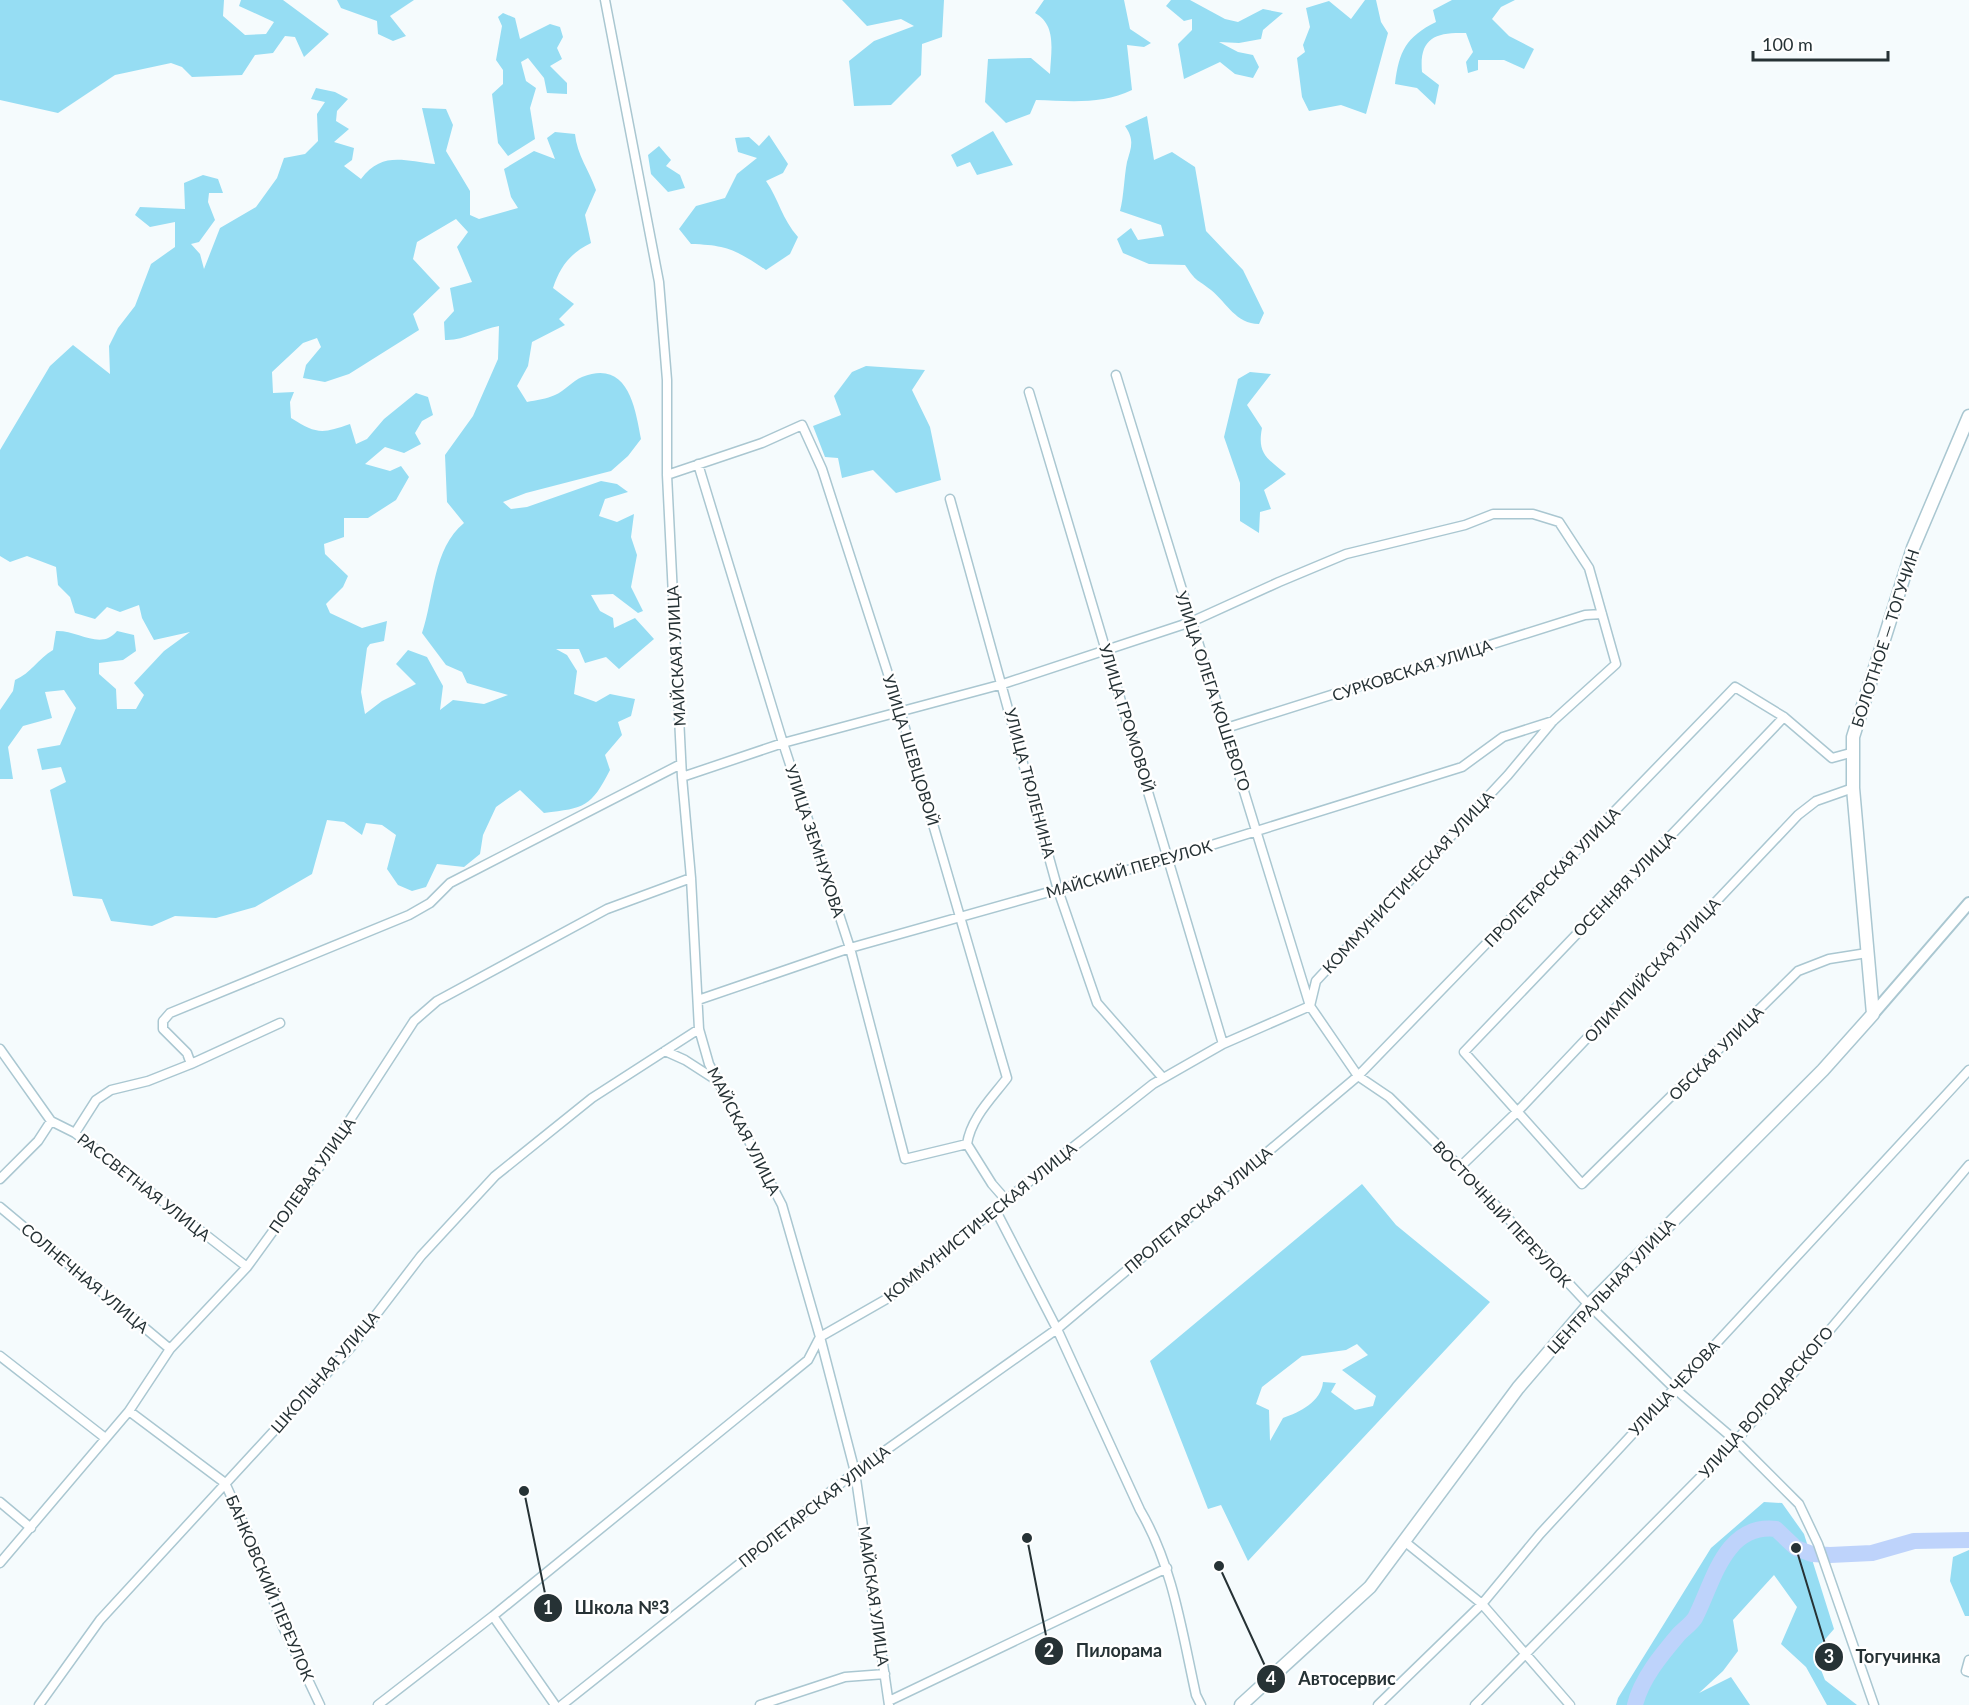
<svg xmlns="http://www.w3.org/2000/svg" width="1969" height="1705" viewBox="0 0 1969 1705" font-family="Lato,sans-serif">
	<rect width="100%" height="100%" fill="#f5fbfd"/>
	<path fill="#96ddf3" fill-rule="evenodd" d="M0,0H224L223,16L245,35L266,34L274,22L239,6L241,0H283L329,34L304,57L295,37L285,36L273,53L255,55L242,75L192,77L182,67L171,63L115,75L58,113L0,100Z
		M337,0H414L390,16L406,36L393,41L378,34L377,21L341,8Z
		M842,0H944L942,37L922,44L921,75L891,105L854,106L849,61L874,41L914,26L901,19L867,26Z
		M1044,0H1124L1130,29L1151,43L1144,47L1127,45L1132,90C1102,105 1068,101 1036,100L1030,114L1006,123L985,102L988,59L1031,58L1050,74C1051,51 1057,25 1035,13Z
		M1171,0H1190L1225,19L1238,22L1263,9L1283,13L1263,30L1261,39L1239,43L1219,42L1238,52L1253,55L1259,67L1253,78L1235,74L1220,62L1184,79L1178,44L1192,30V19L1184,21L1166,6Z
		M1365,0H1376L1381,22L1388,33L1366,114L1341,105L1309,111L1302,97L1297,58L1305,52L1303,45L1310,27L1306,8L1329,1L1351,19Z
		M1452,0H1515L1501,7L1492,19L1509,36L1534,49L1524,69L1504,60H1478V70L1468,73L1466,62L1473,52L1466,33C1435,32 1419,38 1422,72L1439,85L1435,105L1417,88L1395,84C1399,51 1406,37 1436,22L1433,10Z
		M503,13L515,18L520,39L550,24L560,27L563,37L557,48L562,59L550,66L567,83V94L547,93L544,78L528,58L521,62L526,81L536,88L530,108L535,139L508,156L498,143L492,94L503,84V70L496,60L502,26L498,17Z
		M316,88L335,92L348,99L337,111L336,121L349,129L334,142L354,148L352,160L344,166L361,179C382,151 404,161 435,164L422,108L446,109L453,125L446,151L470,191V215L479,219L518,208L511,197L504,169L534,151L555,159L547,138L555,132L575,134C577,155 589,170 596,190L585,215L591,243C570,253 560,267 553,288L574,304L559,319L565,325L532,342L528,366L517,386L527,402C536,400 547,399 555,395C565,391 572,381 582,377C628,359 635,407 641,439L628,456L611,471L526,493L503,502L511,509L527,507L601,481L617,484L628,492L605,499L599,516L617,522L634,514L631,537L637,555L631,587L643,611L638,613L613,594L591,595L600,611L613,618L614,628L635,618L654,639L619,669L606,657L585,663L579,649H556L567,655L577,671L574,694L596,702L610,694L635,699L631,716L618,722L622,735L605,755L610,770C591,807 585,808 544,813L520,790L496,807L483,835L480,854L464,867L437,864L426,887L412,891L398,885L387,869L396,835L382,825L366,823L362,835L344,822L327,820L312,874L255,907L216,918L175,916L152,926L111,921L102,899L73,896L50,790L66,782L61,767L42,770L37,749L60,745L76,708L64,690L45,692L52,718L23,726L8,747L13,779H0V710L13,691L15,680C31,673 38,659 53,650L56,631C78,630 101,651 117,631L134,635L136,651L123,660L99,663V674L116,689L117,709H136L144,695L134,683L164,651L190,632L154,640L142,618L139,605L120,612L107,607L95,619L75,613L70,597L58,585L56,567L27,556L10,562L0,556V450L50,366L73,345L110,374L109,346L118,328L135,306L151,264L175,247V222L150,227L135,215L140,207L185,209L184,183L203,175L218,179L223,193H209L208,202L215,220L199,242L191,244L200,254L204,269L220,228L256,207L277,178L284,158L305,154L318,141L317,114L325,102L311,99ZM456,219L468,232L457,247L472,282L450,288L454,311L444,322L445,340C464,341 480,329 499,326L498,359L473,416L445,455L447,502L464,523C433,548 434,598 422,633L446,665L462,672L467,683L508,695L484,704L453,700L440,710L443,686L427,657L408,650L396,664L416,684L382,701L365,714L361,692L367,648L370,644L384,641L387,621L362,628L330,613L326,604L343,587L348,576L325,554L324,544L344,537V518H368L396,500L409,477L401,466L390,471L365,464L385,447L404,453L421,444L415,433L422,421L433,415L428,397L416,393L384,419L367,439L356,444L350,424C322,434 316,434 291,418L290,402L294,392L273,393L272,372L303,343L317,338L321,347L306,365L303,378L325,382L349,374L419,330L413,314L440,288L413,259L417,242Z
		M1147,116L1154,160L1172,152L1195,167L1206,231L1243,270L1264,313L1259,324C1236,324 1227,303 1211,290C1196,278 1197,283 1185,265L1149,264L1123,253L1117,239L1131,228L1138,240L1164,236L1161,225L1120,211C1124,196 1124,177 1127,162C1131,148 1135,140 1125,126Z
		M993,131L1013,165L977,175L970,162L957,167L951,155Z
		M769,135L788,164L783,173L766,181C779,200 782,219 798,237L790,254L766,270C736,250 727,245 691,244L679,229L696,206L725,198L737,174L757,158L738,152L735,138L749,137L759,146Z
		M659,146L671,160L666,166L680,175L685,188L668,192L651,174L648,155Z
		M866,366L925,370L912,390L930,427L941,480L896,493L873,470L842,478L838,458L825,457L813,426L841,415L834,396L852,372Z
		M1250,372L1271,374L1247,405L1262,428C1257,454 1267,458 1286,474L1264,490L1271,509L1260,512L1259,533L1240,521V483L1224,437L1238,379Z
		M1362,1184L1396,1225L1490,1302L1248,1561L1221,1505L1208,1509L1150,1361ZM1357,1344L1368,1355L1342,1370L1376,1396L1373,1406L1355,1410L1331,1392L1336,1383L1323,1382C1321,1402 1300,1412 1283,1418L1270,1441L1269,1410L1256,1404L1262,1387L1302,1356L1346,1350Z
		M1764,1502L1782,1503L1804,1534L1834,1629L1814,1652L1825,1680L1857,1705H1827L1806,1667L1781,1644L1797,1607L1774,1575L1733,1620L1738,1651L1723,1671L1699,1693L1731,1677L1750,1705H1616L1618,1698L1711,1548Z
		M1969,1550V1616H1965L1950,1581L1953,1557Z"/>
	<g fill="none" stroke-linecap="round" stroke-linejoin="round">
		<path stroke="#bed3fb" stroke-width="16" d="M1635,1705C1641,1679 1662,1654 1679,1634C1684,1629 1691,1624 1695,1618C1713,1584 1724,1523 1776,1529L1796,1548L1812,1554L1830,1555L1872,1553L1914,1541L1969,1540"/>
		<g stroke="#aac7d1" stroke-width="11">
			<path id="minor" d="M605,0L659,282L667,380V475L682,777L691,878L699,1029L709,1064L782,1205L820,1337L855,1472L889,1705
				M1116,375L1310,1006L1358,1076L1389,1097L1460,1167L1589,1305L1674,1388L1736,1441L1799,1504L1818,1544L1874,1705
				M1029,392L1223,1044
				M698,464L783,743L850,948L905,1159L967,1144
				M667,475L762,443L802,425L822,469L900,711L1007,1078C991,1099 971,1118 967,1144L992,1184L1006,1200
				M950,499L1058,890L1097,1003L1163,1078
				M1784,717L1464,1052L1582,1184L1798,971L1829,959L1867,953
				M1223,729L1585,615L1602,614
				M698,1000L850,948L1170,858L1462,767L1503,737L1553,721
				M0,1049L51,1121L75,1133L247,1267
				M665,1051L685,1060L716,1080
				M191,1064L187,1053L163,1029V1021L170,1013L409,915L430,903L450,883L681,764
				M75,1133L96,1100L111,1090L148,1081L191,1064L280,1023
				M1460,1167L1518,1111L1798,815L1816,801L1853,788
				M0,1179L38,1141L51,1121
				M0,1207L170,1349
				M995,1209L1057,1329L1140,1510C1173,1566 1182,1632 1196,1695L1201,1705
				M0,1356L104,1437
				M129,1411L225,1483L253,1544L283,1627L320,1705
				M0,1502L31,1528
				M1404,1541L1482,1604L1570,1705
				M0,1563L129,1411L170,1349L247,1267L318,1169L414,1021L437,1001L607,909L691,878
				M493,1616L555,1705
				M1969,1660L1966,1671L1969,1672
				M889,1701L1167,1568
				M39,1705L100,1620L352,1346L421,1256L495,1176L592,1098L699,1029
				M378,1705L493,1616L808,1360L820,1337L890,1297L1006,1200L1153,1084L1223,1044L1310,1006L1316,981L1508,775L1553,721L1616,664L1589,568L1559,522L1533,514H1493L1465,525L1346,554L1279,582L1191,622L1003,684L783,743L682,777
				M562,1705L855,1472L1057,1329L1358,1076L1735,687L1784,717L1832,758L1854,752
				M760,1705L845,1677L885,1674
				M1378,1705L1482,1604L1540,1534L1969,1070
				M1475,1705L1736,1441L1969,1165"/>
		</g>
		<g stroke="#aac7d1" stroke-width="14">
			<path id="tertiary" d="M1873,1014L1969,903"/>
		</g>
		<g stroke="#aac7d1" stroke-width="15">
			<path id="secondary" d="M1241,1705L1370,1587L1518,1388L1589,1305L1823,1070L1873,1014L1853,788V737L1913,548L1969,416"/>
		</g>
		<use href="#minor" stroke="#fff" stroke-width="8"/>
		<use href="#tertiary" stroke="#fff" stroke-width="10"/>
		<use href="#secondary" stroke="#fff" stroke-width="12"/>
	</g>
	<g text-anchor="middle" stroke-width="5" stroke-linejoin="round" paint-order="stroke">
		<g font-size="16" fill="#263235" stroke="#fff">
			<text transform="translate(1885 638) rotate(-72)" y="6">БОЛОТНОЕ — ТОГУЧИН</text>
			<text transform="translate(676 656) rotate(-93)" y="6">МАЙСКАЯ УЛИЦА</text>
			<text transform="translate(1412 670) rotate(-18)" y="6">СУРКОВСКАЯ УЛИЦА</text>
			<text transform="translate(1213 691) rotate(72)" y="6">УЛИЦА ОЛЕГА КОШЕВОГО</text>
			<text transform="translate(1127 718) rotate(73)" y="6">УЛИЦА ГРОМОВОЙ</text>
			<text transform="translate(911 750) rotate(73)" y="6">УЛИЦА ШЕВЦОВОЙ</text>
			<text transform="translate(1030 783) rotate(75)" y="6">УЛИЦА ТЮЛЕНИНА</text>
			<text transform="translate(815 841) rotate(72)" y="6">УЛИЦА ЗЕМНУХОВА</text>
			<text transform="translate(1129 869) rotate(-16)" y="6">МАЙСКИЙ ПЕРЕУЛОК</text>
			<text transform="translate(1552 877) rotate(-46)" y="6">ПРОЛЕТАРСКАЯ УЛИЦА</text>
			<text transform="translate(1408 882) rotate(-47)" y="6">КОММУНИСТИЧЕСКАЯ УЛИЦА</text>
			<text transform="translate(1624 884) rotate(-46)" y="6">ОСЕННЯЯ УЛИЦА</text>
			<text transform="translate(1652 970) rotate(-47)" y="6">ОЛИМПИЙСКАЯ УЛИЦА</text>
			<text transform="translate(1716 1053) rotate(-45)" y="6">ОБСКАЯ УЛИЦА</text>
			<text transform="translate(744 1131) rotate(63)" y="6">МАЙСКАЯ УЛИЦА</text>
			<text transform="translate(312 1175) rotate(-55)" y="6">ПОЛЕВАЯ УЛИЦА</text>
			<text transform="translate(144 1187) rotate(38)" y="6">РАССВЕТНАЯ УЛИЦА</text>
			<text transform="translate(1198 1210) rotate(-40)" y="6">ПРОЛЕТАРСКАЯ УЛИЦА</text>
			<text transform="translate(1502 1214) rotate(47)" y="6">ВОСТОЧНЫЙ ПЕРЕУЛОК</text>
			<text transform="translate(980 1222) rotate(-39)" y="6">КОММУНИСТИЧЕСКАЯ УЛИЦА</text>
			<text transform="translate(85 1278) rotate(40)" y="6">СОЛНЕЧНАЯ УЛИЦА</text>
			<text transform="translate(1611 1286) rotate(-47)" y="6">ЦЕНТРАЛЬНАЯ УЛИЦА</text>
			<text transform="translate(325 1372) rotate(-49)" y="6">ШКОЛЬНАЯ УЛИЦА</text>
			<text transform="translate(1674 1388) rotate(-47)" y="6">УЛИЦА ЧЕХОВА</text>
			<text transform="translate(1766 1402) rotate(-49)" y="6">УЛИЦА ВОЛОДАРСКОГО</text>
			<text transform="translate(814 1506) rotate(-38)" y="6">ПРОЛЕТАРСКАЯ УЛИЦА</text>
			<text transform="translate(270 1588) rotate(67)" y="6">БАНКОВСКИЙ ПЕРЕУЛОК</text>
			<text transform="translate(874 1596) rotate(82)" y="6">МАЙСКАЯ УЛИЦА</text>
		</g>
	</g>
	<path fill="none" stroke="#263235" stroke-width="2" d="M524 1491L548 1608M1027 1538L1049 1651M1796 1548L1829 1657M1219 1566L1271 1679"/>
	<g fill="#263235" stroke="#fff" stroke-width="2">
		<circle cx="524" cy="1491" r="6"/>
		<circle cx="1027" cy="1538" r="6"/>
		<circle cx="1796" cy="1548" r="6"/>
		<circle cx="1219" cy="1566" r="6"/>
		<circle cx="548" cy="1608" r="15"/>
		<circle cx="1049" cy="1651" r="15"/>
		<circle cx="1829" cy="1657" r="15"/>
		<circle cx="1271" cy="1679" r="15"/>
	</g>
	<g font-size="18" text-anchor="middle" font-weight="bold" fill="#fff">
		<text x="548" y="1614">1</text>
		<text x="1049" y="1657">2</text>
		<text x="1829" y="1663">3</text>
		<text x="1271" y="1685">4</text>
	</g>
	<g font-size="18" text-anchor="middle" font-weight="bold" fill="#263235" stroke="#fff" stroke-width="5" stroke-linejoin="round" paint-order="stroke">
		<text x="622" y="1614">Школа №3</text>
		<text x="1119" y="1657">Пилорама</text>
		<text x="1898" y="1663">Тогучинка</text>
		<text x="1347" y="1685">Автосервис</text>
	</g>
	<path d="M1753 51v9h135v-9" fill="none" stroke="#263235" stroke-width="3"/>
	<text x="1762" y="51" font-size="18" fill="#263235" stroke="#ffffff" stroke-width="4.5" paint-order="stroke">100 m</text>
</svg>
